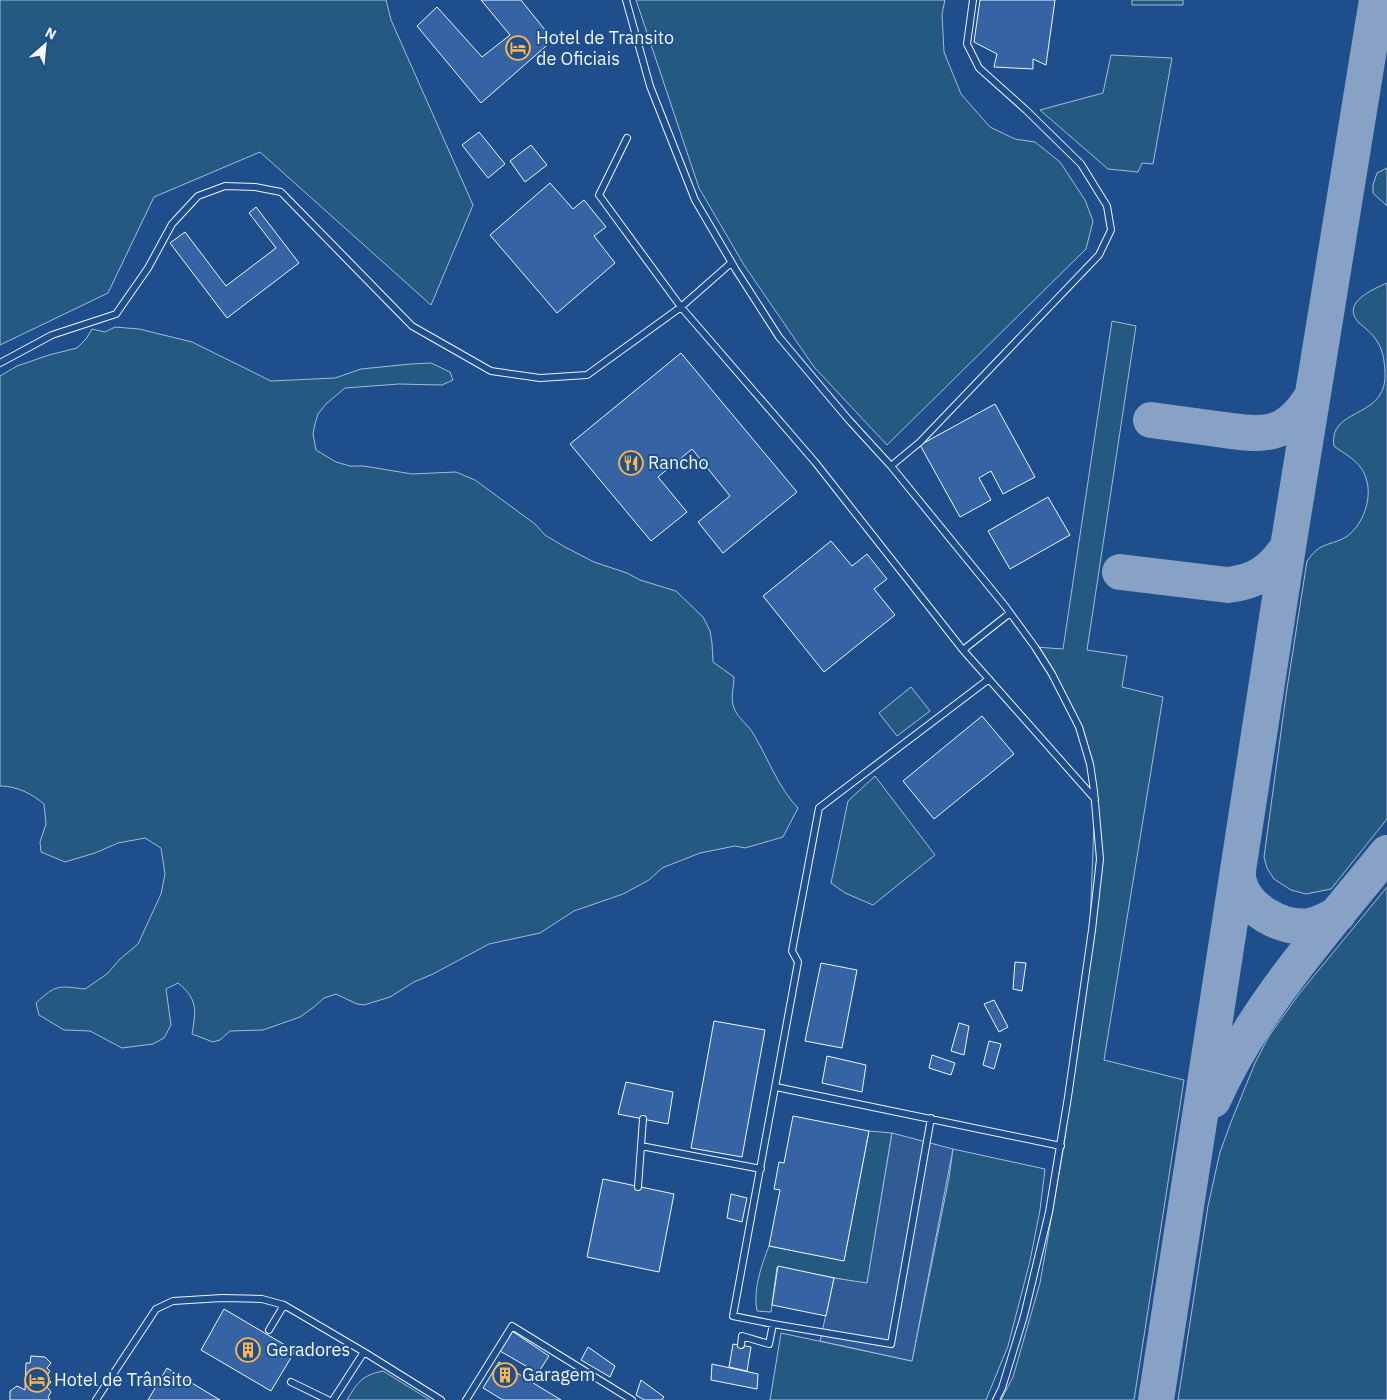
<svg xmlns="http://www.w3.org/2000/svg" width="1387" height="1400" viewBox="0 0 1387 1400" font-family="'IBM Plex Sans',sans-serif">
	<rect width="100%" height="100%" fill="#1f4e8c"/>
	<path fill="#245a82" stroke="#a8bbd7" d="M0,0H386L391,20L473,205L431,305L260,152L154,197L108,293L0,345Z
		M636,0H945L942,14L944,52L961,94L990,127L1015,139L1035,142L1060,162L1085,200L1093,221L1086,249L887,445L814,367L744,265L699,188Z
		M1132,0H1183V5H1132Z
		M1111,55L1172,58L1153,164L1142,163L1138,172L1108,169L1040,110L1103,93Z
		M1387,168V206L1373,193V185L1377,173Z
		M1387,283V819L1331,889L1306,894L1291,890L1274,879L1267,868L1264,857L1286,695L1307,561C1311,556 1315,550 1321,547C1329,543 1338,542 1346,537C1366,523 1376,489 1361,468C1354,458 1343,453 1334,446C1328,408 1383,419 1385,378C1385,365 1384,352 1377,341C1372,333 1365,328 1358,322C1341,302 1374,289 1387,283Z
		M1112,321L1136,326L1087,650L1127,656L1122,687L1163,697L1104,1060L1184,1080L1134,1400H1001L1013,1377L1040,1283L1064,1145L1089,949L1095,799L1079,727L1035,647L1063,649Z
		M115,327L139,329L192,342L271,381L335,378L361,369L411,364L431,363L450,372L453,380L442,385L399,384L345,388L326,404L318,414L315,424L313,434L316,450L336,462L350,466H364L412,474L456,472L475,480L535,524L545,535L565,547L594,562L627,573L640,580L676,591L703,617L710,631L712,643L713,662L734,677C734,688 730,697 734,708C738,719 749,725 754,735C769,760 778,787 798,808L783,837L745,848L735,846L700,853L662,868L649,880L623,894L574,911L540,933L489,944L433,974L414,982L390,997L364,1005L357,1004L336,994L324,998L314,1007L300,1017L263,1030L230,1031L220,1040L213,1042L192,1034C196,1010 198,999 178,983L166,989L171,1025L164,1038L153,1044L122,1048L90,1031L64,1030L39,1015L36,1003C56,984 59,986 85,989L107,974L120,959L138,944L161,894L165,874L161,848L145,838L118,843L95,853L65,862L41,852L40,842L46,824L44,804C32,794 17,786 0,786V376L17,366L49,355L77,348L86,339L92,329L105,332Z
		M911,687L930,711L897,736L879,713Z
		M875,776L935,855L873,905L845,893L831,883L848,801Z
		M1387,887V1400H1178L1208,1206L1220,1152L1231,1122L1255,1063L1269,1036L1299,994Z
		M869,1131L892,1133L867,1284L777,1267L771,1312L757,1311C753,1290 761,1266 769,1246L844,1260Z
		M953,1149L1045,1169L1040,1210L1030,1261L1008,1346L986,1400H770L781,1333L912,1361L949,1178Z
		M383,1371L430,1400H347C357,1383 362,1375 383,1371Z"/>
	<path fill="#305b95" stroke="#a8bbd7" d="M892,1133L953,1149L912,1361L820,1341L834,1278L867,1283Z"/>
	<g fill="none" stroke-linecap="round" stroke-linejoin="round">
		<path stroke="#88a2c6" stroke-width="36" d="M1151,420C1173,423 1195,426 1217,429C1261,435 1285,440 1311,398
			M1120,572L1228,585C1257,581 1271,572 1288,547
			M1238,871C1238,874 1238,879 1239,882C1246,910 1283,930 1310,926C1320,924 1329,919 1338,914
			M1213,1100C1254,1008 1324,931 1387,853
			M1156,1400L1288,547L1377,0"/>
	</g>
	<path fill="#3563a3" stroke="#f2f6ff" d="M481,0H521L553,40L481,103L417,26L437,7L482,57L510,35Z
		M980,0H1055L1046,65L1033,59V69L994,67L997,54L974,42Z
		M479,132L505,164L488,178L462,145Z
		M531,145L547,165L525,182L510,161Z
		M550,183L573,209L584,200L606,227L594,236L615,263L557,313L490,235Z
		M256,207L299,263L227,318L170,243L185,232L226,286L276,248L249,213Z
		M681,353L797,492L723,553L698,522L730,496L692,449L658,477L687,512L651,541L570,444Z
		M995,404L1035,477L1003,494L991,471L979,478L991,500L960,517L920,445Z
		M1048,497L1070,535L1010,569L988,531Z
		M831,541L852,566L867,554L887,579L874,589L895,615L824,672L763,596Z
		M982,716L1014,754L934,819L903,781Z
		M1015,962L1026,963L1022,991L1013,989Z
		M821,963L857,970L842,1048L805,1041Z
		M994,1000L1008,1027L999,1032L984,1004Z
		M714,1021L765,1030L742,1157L691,1148Z
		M959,1023L969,1026L964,1055L951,1051Z
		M989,1041L1001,1044L994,1069L983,1065Z
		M932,1055L955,1063L951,1075L929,1068Z
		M827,1056L866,1065L862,1092L822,1083Z
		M626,1082L673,1092L668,1124L618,1114Z
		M793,1116L869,1131L844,1261L769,1246L780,1190L774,1189L779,1162L784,1163Z
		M603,1179L674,1194L659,1272L587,1257Z
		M731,1194L747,1198L742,1222L727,1218Z
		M778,1266L834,1278L826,1316L772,1305Z
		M224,1309L295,1351L271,1391L201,1350Z
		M512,1331L549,1356L538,1373L500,1351Z
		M733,1344L751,1347L747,1371L729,1367Z
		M588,1347L615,1366L610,1377L581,1360Z
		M31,1356L45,1357L51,1363L47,1368L50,1371L46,1377L51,1382L47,1387L51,1392L48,1397L50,1400H10V1391L17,1386L25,1390L26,1363H30Z
		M499,1362L561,1400H503L483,1388Z
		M712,1364L758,1374L757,1389L711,1380Z
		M167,1368L220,1400H148Z
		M641,1380L664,1397L662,1400H644L636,1395Z"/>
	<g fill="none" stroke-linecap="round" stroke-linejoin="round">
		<g stroke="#f2f6ff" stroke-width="8">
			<path id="service" d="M626,0L650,86L695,200L736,270L779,337L848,419L891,466L1005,606L1035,647L1052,674L1079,727L1090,764L1094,791L1100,859L1092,930L1068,1097L1049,1212L1024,1316L1002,1388L996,1400
				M627,138L599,195L681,307L815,462L963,650
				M0,363L52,335L116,314L148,268L172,224L198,196L225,186L255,187L281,192L412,326L491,371L540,378L587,375L681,307L731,263
				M891,466L920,442L1099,255L1111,230L1107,206L1081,164L1026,110L979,68L967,44L973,0
				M1010,613L963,650L1095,799
				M776,1087L1061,1146
				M931,1118L891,1344L773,1324L733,1316L798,962L792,951L819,808L989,679
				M641,1146L761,1169
				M638,1187L643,1119
				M269,1330L284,1305
				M741,1345L742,1336L769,1344L773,1324
				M291,1382L328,1400
				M96,1400L156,1309L173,1301L222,1298L262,1299L284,1305L364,1352L441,1400
				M333,1400L364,1352
				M466,1400L512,1326L632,1400"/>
		</g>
		<use href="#service" stroke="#1f4e8c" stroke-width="6"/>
	</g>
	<defs>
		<g id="hotel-ring" transform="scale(1.25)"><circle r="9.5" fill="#1f4e8c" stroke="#ffb74d" stroke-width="1.5"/><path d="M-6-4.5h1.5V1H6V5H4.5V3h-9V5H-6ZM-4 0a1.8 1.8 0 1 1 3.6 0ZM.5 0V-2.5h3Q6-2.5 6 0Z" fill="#ffb74d"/></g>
		<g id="restaurant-ring" transform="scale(1.25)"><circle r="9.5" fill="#1f4e8c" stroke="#ffb74d" stroke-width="1.5"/><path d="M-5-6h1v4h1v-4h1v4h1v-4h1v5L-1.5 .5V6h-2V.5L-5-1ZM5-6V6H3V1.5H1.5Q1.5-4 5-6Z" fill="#ffb74d"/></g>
		<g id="building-ring" transform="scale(1.25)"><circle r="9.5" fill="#1f4e8c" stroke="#ffb74d" stroke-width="1.5"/><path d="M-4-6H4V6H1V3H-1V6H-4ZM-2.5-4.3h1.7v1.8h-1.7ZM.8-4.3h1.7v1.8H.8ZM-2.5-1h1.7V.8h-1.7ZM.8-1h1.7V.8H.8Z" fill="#ffb74d"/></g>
	</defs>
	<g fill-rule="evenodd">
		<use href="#hotel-ring" x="518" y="48"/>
		<use href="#restaurant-ring" x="631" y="463"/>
		<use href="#building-ring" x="248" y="1350"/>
		<use href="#building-ring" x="505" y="1375"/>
		<use href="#hotel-ring" x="37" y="1380"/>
	</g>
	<g text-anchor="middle" stroke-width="4" stroke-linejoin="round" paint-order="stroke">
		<g font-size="18" fill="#f2f6ff" stroke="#1f4e8c" text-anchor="start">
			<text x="536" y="44">Hotel de Transito<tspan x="536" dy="21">de Oficiais</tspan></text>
			<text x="648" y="469">Rancho</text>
			<text x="266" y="1356">Geradores</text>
			<text x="522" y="1381">Garagem</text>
			<text x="54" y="1386">Hotel de Trânsito</text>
		</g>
	</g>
	<g transform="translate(45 45) rotate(27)" stroke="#1f4e8c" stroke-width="4" paint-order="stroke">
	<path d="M0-4L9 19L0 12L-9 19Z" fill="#f2f6ff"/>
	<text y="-8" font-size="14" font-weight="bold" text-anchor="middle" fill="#f2f6ff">N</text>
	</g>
</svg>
